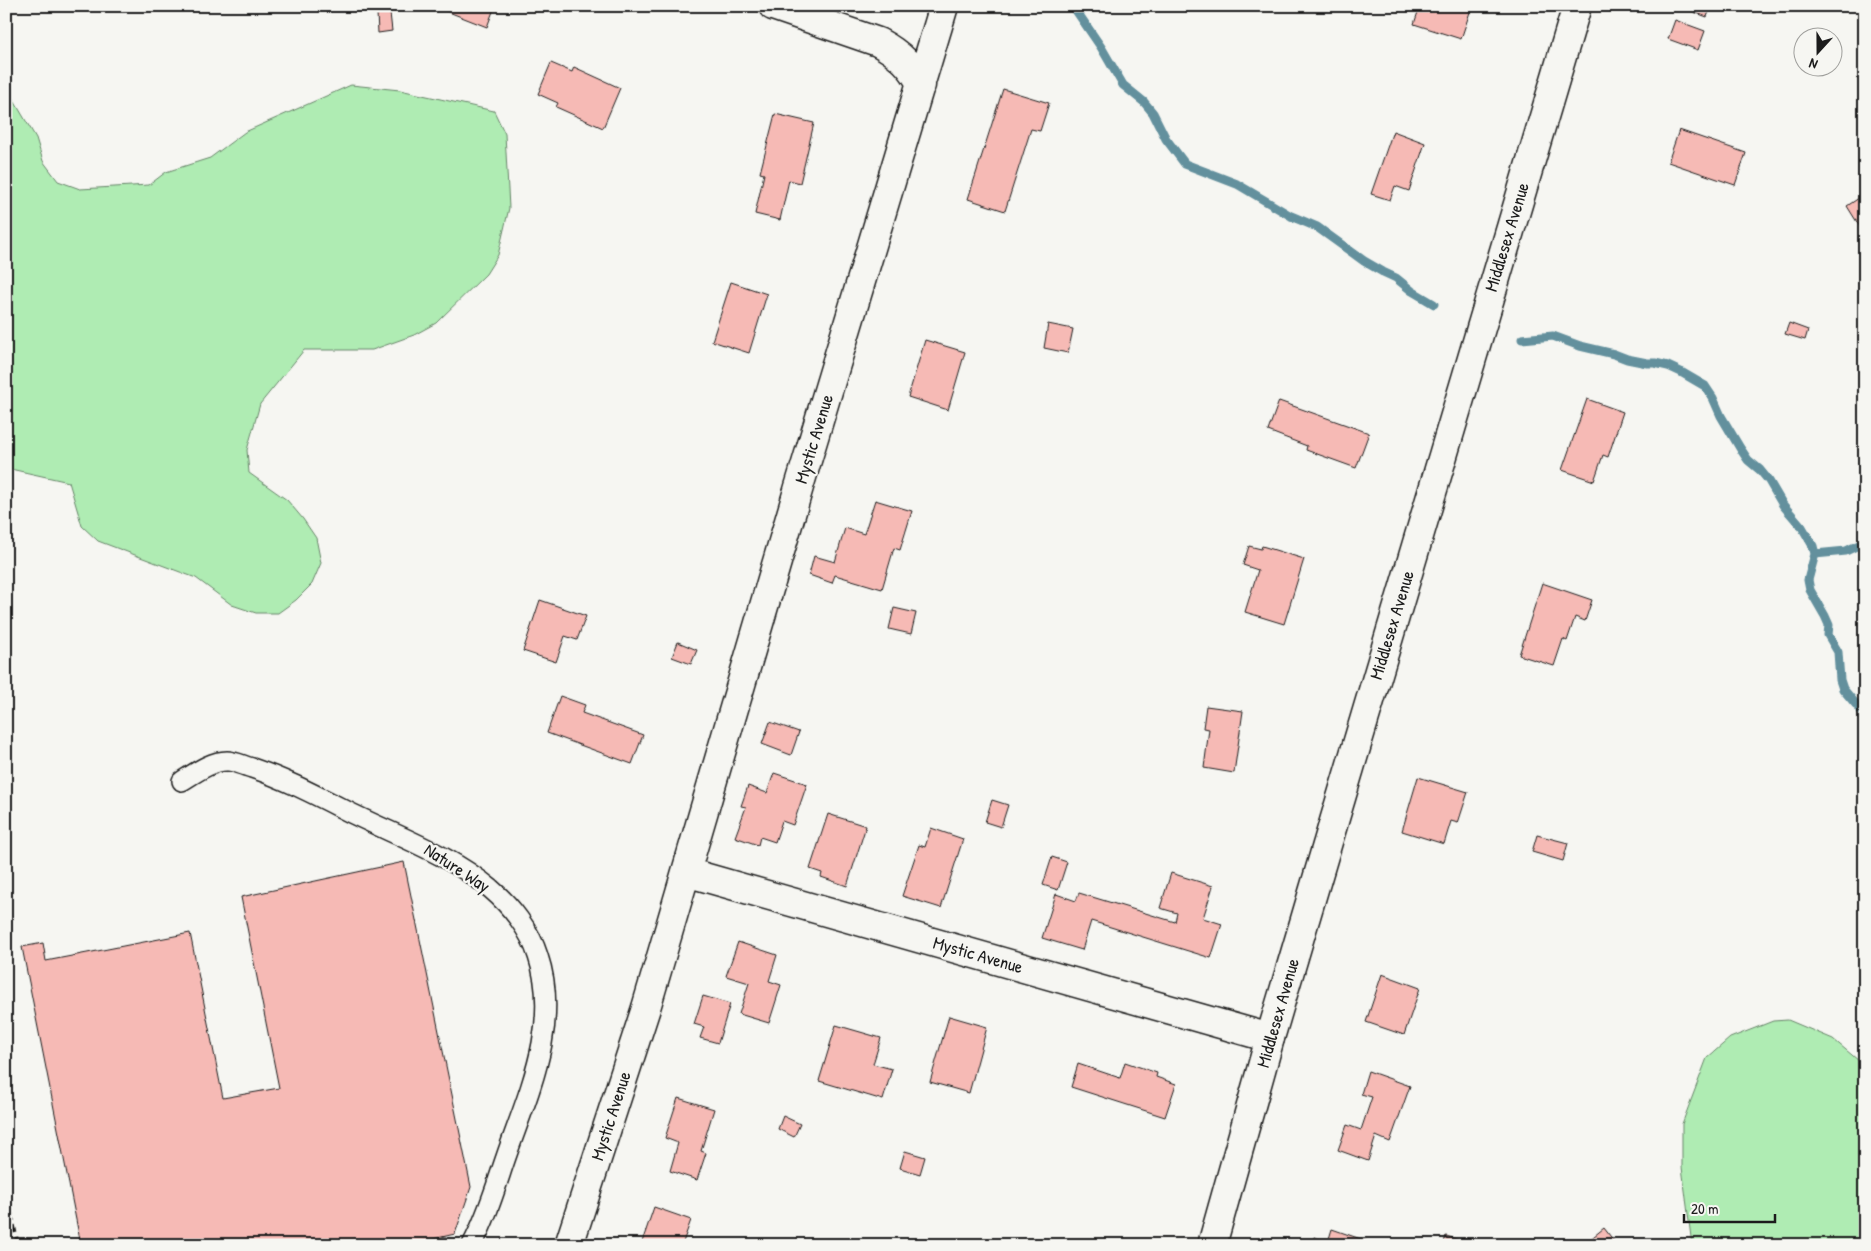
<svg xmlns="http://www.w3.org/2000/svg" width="1871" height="1251" viewBox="0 0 1871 1251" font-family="'Patrick Hand',sans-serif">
	<rect width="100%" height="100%" fill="#f6f6f2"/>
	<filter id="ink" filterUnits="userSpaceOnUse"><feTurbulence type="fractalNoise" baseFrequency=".02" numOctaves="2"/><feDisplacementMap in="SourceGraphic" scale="10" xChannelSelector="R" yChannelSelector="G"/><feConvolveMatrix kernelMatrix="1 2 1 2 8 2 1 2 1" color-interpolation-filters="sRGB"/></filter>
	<g filter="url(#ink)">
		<path fill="#afecb3" stroke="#668468" d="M351,85L400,90L494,111L505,134L509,208L498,255L486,274L436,323L414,335L372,350H304L260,404L247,450L249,473L287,500L303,519L316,538L321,563L312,584L296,600L278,613H256L232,605L196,578L98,541L82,526L69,482L6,468V87L36,138L43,161L58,181L80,189L149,185L166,172L210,158L245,132Z
			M1788,1020L1833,1039L1865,1066V1245H1692L1682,1167V1124L1707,1058L1730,1038L1773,1021Z"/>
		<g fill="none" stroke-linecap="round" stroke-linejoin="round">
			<path stroke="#63909d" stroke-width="9" d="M1073,6L1101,47L1123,85L1144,102L1153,113L1166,139L1185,164L1237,184L1291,216L1317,227L1364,261L1383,272L1396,278L1412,291L1434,304
				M1522,339L1553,336L1580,346L1614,354L1627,359L1647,363H1655L1668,366L1681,372L1705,386L1713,398L1721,416L1740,448L1748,460L1760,470L1769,481L1783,505L1802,527L1813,546L1815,554L1808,580L1810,590L1825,616L1829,625L1828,635L1838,652L1840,680L1843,689L1865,715
				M1815,554L1846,551L1865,542"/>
		</g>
		<path fill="#f6bab5" stroke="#1c1c1c" d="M299,6H323L299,10Z
			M442,6H495L487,27L441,9Z
			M1420,6H1472L1461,39L1414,24Z
			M1678,6H1711L1707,17Z
			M377,13H390L392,31L378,33Z
			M1675,20L1705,31L1698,50L1668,39Z
			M551,63L572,72L574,67L620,88L603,128L556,107L558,103L538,94Z
			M1003,89L1049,103L1040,131L1031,129L1005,211L968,199Z
			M775,114L814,123L800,183L789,180L780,220L755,214L764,174L760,173Z
			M1679,130L1746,153L1735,185L1668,162Z
			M1393,131L1425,143L1409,191L1395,186L1390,200L1371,194Z
			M1865,194V235L1847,206Z
			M731,282L767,294L749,353L712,341Z
			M1789,323L1808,330L1805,340L1785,334Z
			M1048,324L1073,329L1068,353L1044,348Z
			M925,340L965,352L948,410L908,397Z
			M1587,399L1623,412L1608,457L1603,455L1594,481L1562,470Z
			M1279,401L1369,433L1356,468L1306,450L1307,446L1268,431Z
			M875,500L912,511L900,550L894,548L882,589L835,575L832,583L809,575L814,556L835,562L845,528L864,534Z
			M1249,546L1261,549L1262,546L1304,559L1284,624L1245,612L1258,570L1243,565Z
			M1542,583L1592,600L1585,621L1575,617L1567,641L1563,639L1554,666L1519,655Z
			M540,600L586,616L577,640L565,636L556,662L523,651Z
			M894,608L916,613L911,634L889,629Z
			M678,642L697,650L691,664L672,657Z
			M560,696L585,705L582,713L643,735L632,764L547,733Z
			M1206,706L1243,711L1234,773L1204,768L1209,729L1203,728Z
			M770,722L799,732L791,755L762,744Z
			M774,773L807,784L793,825L782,821L775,842L760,837L758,845L735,837L746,807L741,806L748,786L767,793Z
			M1418,777L1468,792L1458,823L1451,821L1444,844L1402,831Z
			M992,800L1008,805L1001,827L985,822Z
			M828,814L866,826L847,886L821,877L822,873L810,869Z
			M931,828L963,839L941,908L902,896L919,845L925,847Z
			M1537,835L1568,843L1563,861L1532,852Z
			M1052,857L1067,862L1058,890L1043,885Z
			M404,862L471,1187L455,1234L406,1245H81L22,947L43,943L46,961L190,933L223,1098L279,1088L241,897Z
			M1171,873L1213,886L1203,918L1222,924L1211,958L1091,921L1082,950L1042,938L1056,894L1076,901L1079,893L1175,922L1177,913L1160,908Z
			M738,942L777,955L769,981L781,985L769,1023L739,1014L749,983L726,976Z
			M1382,974L1420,988L1404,1035L1366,1022Z
			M703,996L730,1004L718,1043L700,1038L704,1027L694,1024Z
			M949,1016L987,1027L969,1093L930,1082Z
			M836,1025L881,1038L873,1064L892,1069L883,1100L819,1081Z
			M1125,1062L1157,1073L1156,1077L1176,1084L1165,1117L1071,1087L1078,1064L1120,1078Z
			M1368,1071L1410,1086L1390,1142L1376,1136L1368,1161L1338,1150L1347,1125L1361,1130L1372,1097L1361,1094Z
			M678,1098L714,1109L701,1151L706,1153L697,1180L670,1171L678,1143L665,1138Z
			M783,1116L800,1124L794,1137L778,1129Z
			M905,1151L925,1157L920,1174L900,1168Z
			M654,1207L691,1220L682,1245H641Z
			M1604,1228L1617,1245H1583Z
			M1332,1229L1378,1245H1311L1314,1237L1328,1242Z
			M1446,1236L1477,1245H1443Z"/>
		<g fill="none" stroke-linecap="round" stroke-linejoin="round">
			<g stroke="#1c1c1c" stroke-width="22">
				<path id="lane" d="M182,781C195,773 211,761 227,761C235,761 244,766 252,768C288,780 321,798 355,815C402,838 450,855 491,889C511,906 530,930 538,956C561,1024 528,1093 506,1157C496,1186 487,1217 472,1245"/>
			</g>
			<g stroke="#1c1c1c" stroke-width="31">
				<path id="street" d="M773,6L878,42C897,52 913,65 921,85
					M686,872L1270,1038
					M569,1245L646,1008L799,487L944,6"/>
			</g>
			<g stroke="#1c1c1c" stroke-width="31">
				<path id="secondary" d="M1212,1245L1270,1038L1335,818L1577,6"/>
			</g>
			<use href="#lane" stroke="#f6f6f2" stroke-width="19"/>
			<use href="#street" stroke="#f6f6f2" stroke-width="28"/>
			<use href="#secondary" stroke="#f6f6f2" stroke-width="28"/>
			<path stroke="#1c1c1c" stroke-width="4" stroke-dasharray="8 4" stroke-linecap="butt" d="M6,1190L18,1245"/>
		</g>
	</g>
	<g text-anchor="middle" stroke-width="4.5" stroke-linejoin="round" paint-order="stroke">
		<g font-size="18" fill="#1c1c1c" stroke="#f6f6f2">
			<text transform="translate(1507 237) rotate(-73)" y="6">Middlesex Avenue</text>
			<text transform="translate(814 439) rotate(-73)" y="6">Mystic Avenue</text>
			<text transform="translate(1392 625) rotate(-73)" y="6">Middlesex Avenue</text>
			<text transform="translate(457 868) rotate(33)" y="6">Nature Way</text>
			<text transform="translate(978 955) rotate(16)" y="6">Mystic Avenue</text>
			<text transform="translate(1278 1013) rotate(-74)" y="6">Middlesex Avenue</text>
			<text transform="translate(611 1116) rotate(-72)" y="6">Mystic Avenue</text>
		</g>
	</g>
	<rect width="1871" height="1251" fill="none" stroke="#f6f6f2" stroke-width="25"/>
	<rect x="12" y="12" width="1846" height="1226" fill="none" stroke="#1c1c1c" stroke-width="2" filter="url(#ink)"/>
	<g transform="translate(1818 52) rotate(201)"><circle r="24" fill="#f6f6f2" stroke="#9f9f9c"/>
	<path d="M0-4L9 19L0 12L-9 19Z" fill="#1c1c1c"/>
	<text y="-8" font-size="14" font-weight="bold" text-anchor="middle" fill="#1c1c1c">N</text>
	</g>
	<path d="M1684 1214v8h91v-8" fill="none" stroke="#1c1c1c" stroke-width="2.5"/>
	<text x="1691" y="1214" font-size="15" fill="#1c1c1c" stroke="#f6f6f2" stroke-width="4" paint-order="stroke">20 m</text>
</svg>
